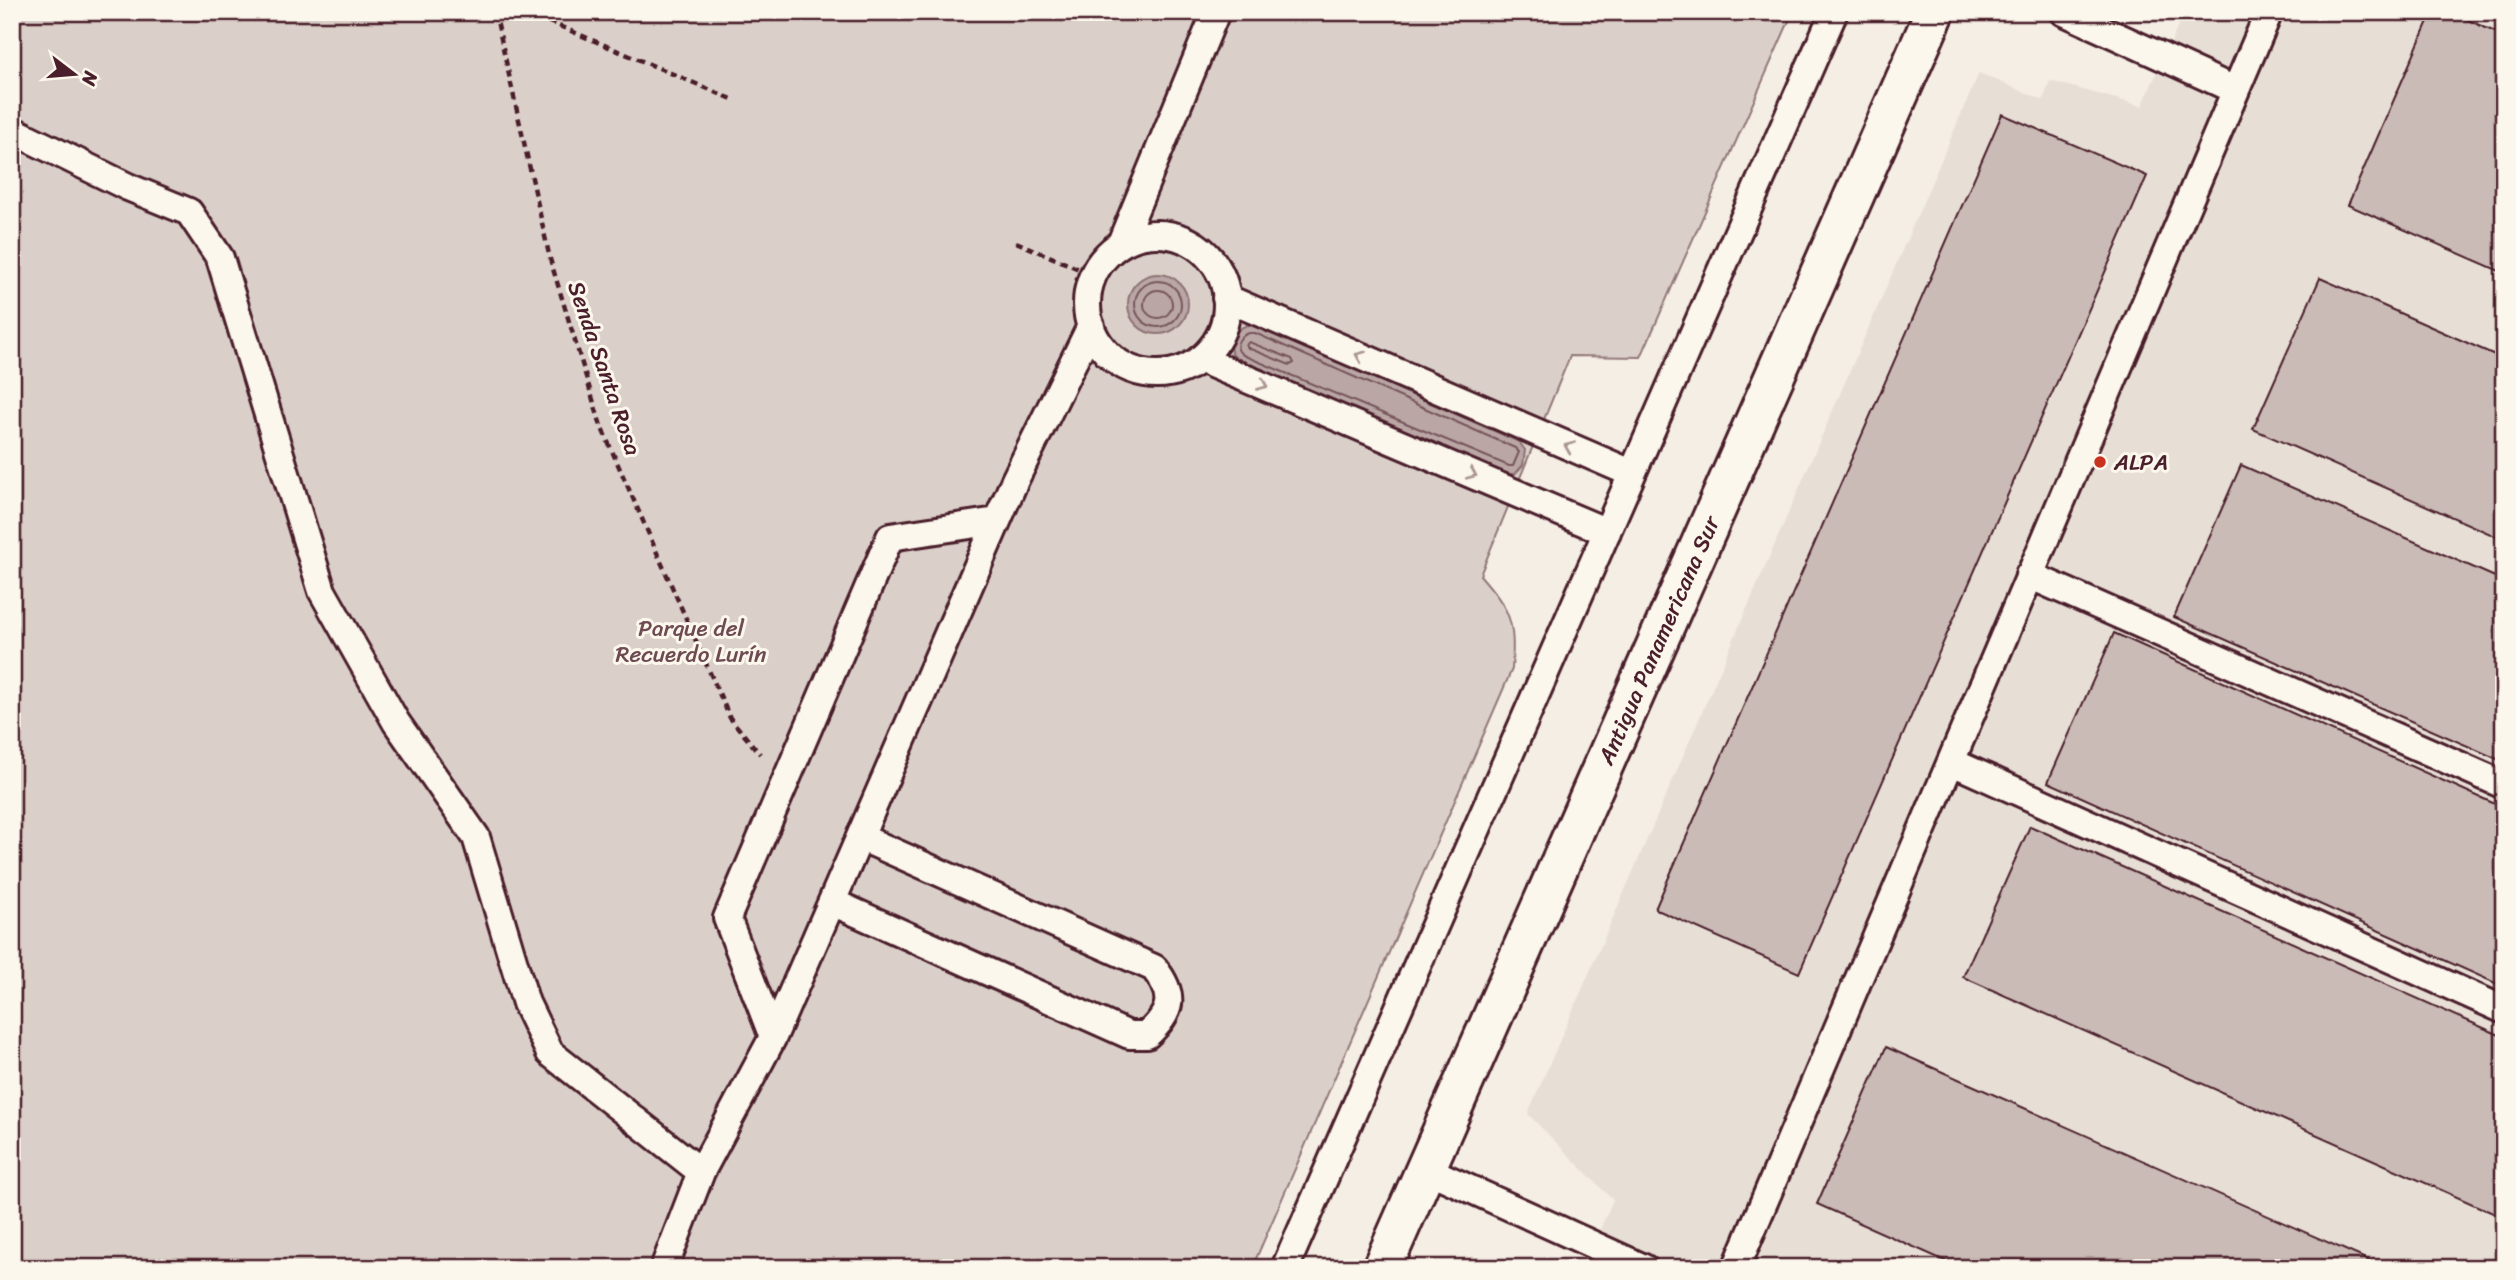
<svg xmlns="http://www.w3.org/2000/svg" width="2516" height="1280" viewBox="0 0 2516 1280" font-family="Sriracha,sans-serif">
	<rect width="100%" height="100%" fill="#f4eee4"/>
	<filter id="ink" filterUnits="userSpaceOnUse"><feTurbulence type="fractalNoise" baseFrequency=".0143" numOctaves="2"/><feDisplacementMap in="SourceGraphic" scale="14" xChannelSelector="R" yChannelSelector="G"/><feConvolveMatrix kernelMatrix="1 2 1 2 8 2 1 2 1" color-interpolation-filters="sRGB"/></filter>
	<g filter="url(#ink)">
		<path fill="#e7dfd6" d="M2171,12H2504V1268H1583L1613,1200L1528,1114L1979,73L2043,100L2050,81L2142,106L2181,20Z"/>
		<path fill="#dbd0c9" stroke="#92787a" stroke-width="2" d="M12,12H1793L1641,357L1570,356L1480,575C1511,611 1515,621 1512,669L1252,1268H12Z"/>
		<path fill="#baa7a5" stroke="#8d7174" stroke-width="2" d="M1128 304a30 30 0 1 1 60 0a30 30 0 1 1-60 0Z
			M1247,325L1256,326L1519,442L1525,450L1523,465L1515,474H1508L1241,362C1223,351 1229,332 1247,325Z"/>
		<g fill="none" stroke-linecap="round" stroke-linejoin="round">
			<path stroke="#77555c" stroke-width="2" d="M1135 304a23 23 0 1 1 46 0a23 23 0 1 1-46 0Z
				M1144 304a14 14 0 1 1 28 0a14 14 0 1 1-28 0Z
				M1249,333H1255L1515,448L1519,452L1513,466H1509L1245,356C1232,349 1237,337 1249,333Z
				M1249,342L1292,359L1294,363L1290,365L1248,348L1246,345Z"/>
		</g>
		<path fill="#cabbb6" stroke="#4a1f2b" stroke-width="2" d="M2432,12H2450L2504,36V273L2348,205Z
			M2002,114L2147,176L1799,973L1655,909Z
			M2320,278L2504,359V540L2253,429Z
			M2241,465L2504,581V762L2174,617Z
			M2114,633L2504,808V987L2048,782Z
			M2030,826L2504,1037V1218L1963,977Z
			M1886,1047L2386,1268H1961L1817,1204Z"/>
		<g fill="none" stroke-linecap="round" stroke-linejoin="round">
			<g stroke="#4a1f2b" stroke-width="32">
				<path id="service" d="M2064,12L2235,90
					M12,130L128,187L189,212L220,258L322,591L396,722L476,837L526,1003L550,1053L701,1172
					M1087 304a70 70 0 1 1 140 0a70 70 0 1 1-140 0Z
					M1121,243L1216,12
					M1226,298L1631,473
					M1200,359L1607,532
					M2029,575L2504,785
					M1952,762L2504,1010
					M832,902L1129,1035H1147C1172,1012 1176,996 1154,968L860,837
					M773,1037L727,918L890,537L997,521
					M1426,1169L1644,1268
					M664,1268L701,1172L773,1037L1015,480L1091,326
					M1285,1268L1834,12
					M1736,1268L2269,12"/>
			</g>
			<g stroke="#4a1f2b" stroke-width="44">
				<g id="primary">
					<path id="s1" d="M1382,1268L1935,12"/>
				</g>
			</g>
			<path stroke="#4a1f2b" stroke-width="4.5" stroke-dasharray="7 5" stroke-linecap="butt" d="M495,12L550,259L601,426L730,718L760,754
				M526,12L732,99
				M1016,242L1093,275"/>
			<use href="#service" stroke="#fbf7ec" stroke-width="26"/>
			<use href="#primary" stroke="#fbf7ec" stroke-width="38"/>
		</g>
		<defs><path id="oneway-chevron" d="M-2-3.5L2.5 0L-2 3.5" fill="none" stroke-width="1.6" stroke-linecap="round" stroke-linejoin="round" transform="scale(1.75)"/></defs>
		<g stroke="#ab9695">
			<use href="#oneway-chevron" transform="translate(1360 356) rotate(-157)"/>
			<use href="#oneway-chevron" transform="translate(1263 385) rotate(23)"/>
			<use href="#oneway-chevron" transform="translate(1569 447) rotate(-157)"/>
			<use href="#oneway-chevron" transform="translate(1472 474) rotate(23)"/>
		</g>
	</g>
	<circle fill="#c8321e" stroke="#fbf7ec" stroke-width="2.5" cx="2100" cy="462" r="7"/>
	<g text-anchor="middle" stroke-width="6" stroke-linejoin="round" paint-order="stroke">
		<g font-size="23" fill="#4a1f2b" stroke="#fbf7ec">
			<text transform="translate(605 368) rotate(71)" y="8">Senda Santa Rosa</text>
			<text dy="8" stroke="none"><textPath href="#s1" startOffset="686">Antigua Panamericana Sur</textPath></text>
		</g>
		<g font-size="23" fill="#4a1f2b" stroke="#fbf7ec" text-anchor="start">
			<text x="2114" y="470">ALPA</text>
		</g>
		<g font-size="23" fill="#6e4b52" stroke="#fbf7ec">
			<text x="691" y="636">Parque del<tspan x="691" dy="26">Recuerdo Lurín</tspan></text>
		</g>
	</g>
	<rect width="2516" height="1280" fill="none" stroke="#fbf7ec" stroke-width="42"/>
	<rect x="21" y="21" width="2474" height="1238" fill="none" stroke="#4a1f2b" stroke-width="2.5" filter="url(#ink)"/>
	<g transform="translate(74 74) rotate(106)" stroke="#fbf7ec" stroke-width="5" paint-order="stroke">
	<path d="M0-5L12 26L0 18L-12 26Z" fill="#4a1f2b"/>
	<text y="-10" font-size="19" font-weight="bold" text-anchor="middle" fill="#4a1f2b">N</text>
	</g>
</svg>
